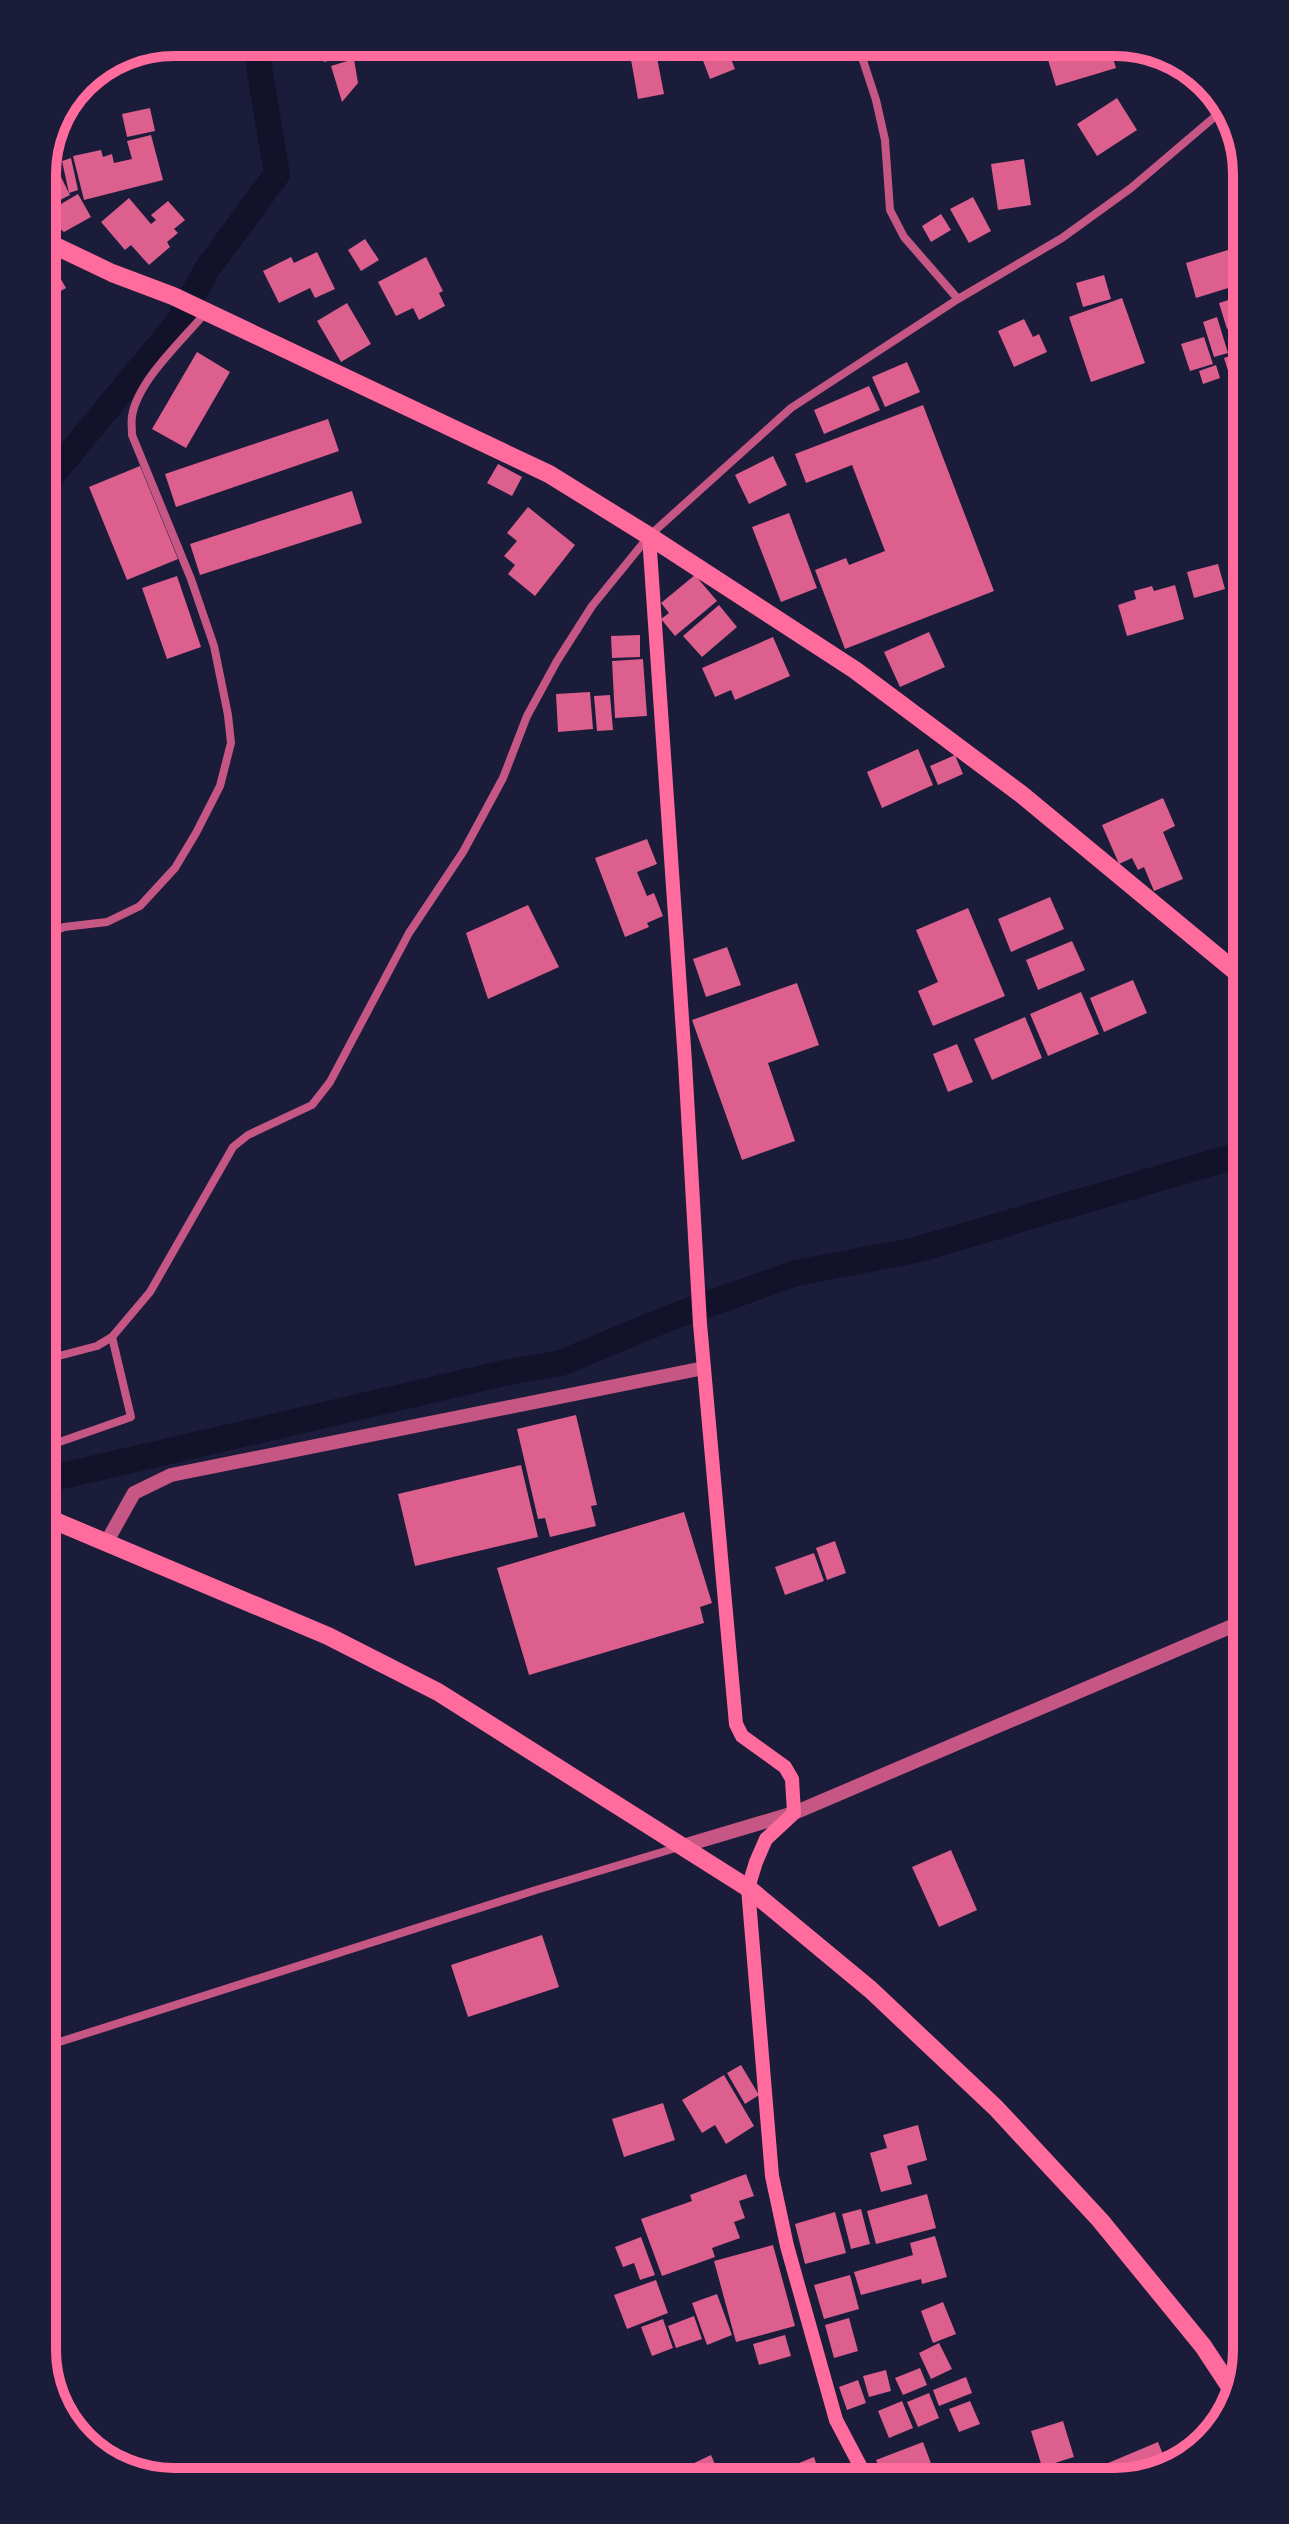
<svg xmlns="http://www.w3.org/2000/svg" width="1289" height="2524" viewBox="0 0 1289 2524" font-family="Inter,sans-serif">
	<rect width="100%" height="100%" fill="#1b1b3a"/>
	<g fill="none" stroke-linecap="round" stroke-linejoin="round">
		<path stroke="#12122b" stroke-width="26" d="M44,485L177,324L207,269L277,174L255,42
			M62,1476L509,1372L561,1363L669,1318L796,1273L916,1250L1242,1154"/>
	</g>
	<path fill="#dd5f8e" d="M318,42H351L354,54L324,62Z
		M634,42H654L664,94L638,99L628,43Z
		M696,42H724L735,69L710,79Z
		M747,42H783V43L751,53Z
		M1071,42H1108L1116,68L1056,86L1045,50Z
		M354,59L358,83L342,102L331,66Z
		M1117,98L1137,130L1097,156L1077,124Z
		M150,108L155,131L127,137L122,114Z
		M151,135L163,180L84,200L73,156L101,150L103,157L112,154L114,163L132,159L127,141Z
		M71,158L78,190L69,193L62,161Z
		M1024,159L1031,205L998,210L991,164Z
		M55,165L70,195L42,209V172Z
		M78,194L91,217L64,232L42,215Z
		M973,197L991,231L969,243L950,209Z
		M129,198L151,224L156,220L151,215L168,201L185,220L174,229L178,233L167,242L170,247L149,265L131,245L125,250L101,222Z
		M941,214L951,230L931,242L922,226Z
		M365,239L379,260L361,271L348,250Z
		M1231,249L1238,269V285L1196,298L1186,263Z
		M317,252L335,289L315,298L310,288L279,303L263,271L291,257L294,263Z
		M426,257L443,291L439,293L445,306L419,320L413,308L396,316L378,282Z
		M43,261L54,267L66,288L47,299L43,293Z
		M1104,275L1111,299L1083,307L1076,283Z
		M1238,297V325L1227,329L1219,303Z
		M1122,298L1145,363L1091,382L1069,317Z
		M347,303L371,344L341,362L317,321Z
		M1217,317L1228,353L1214,357L1203,322Z
		M1024,319L1033,337L1039,334L1047,352L1014,367L998,331Z
		M1204,337L1213,364L1190,371L1181,344Z
		M197,352L230,372L186,448L152,429Z
		M1238,353V374L1230,377L1224,358Z
		M907,362L920,392L885,407L872,377Z
		M1216,365L1220,378L1203,384L1199,371Z
		M869,386L880,410L824,434L814,410Z
		M923,405L994,591L845,649L815,570L846,558L849,565L885,551L852,465L806,483L795,454Z
		M328,419L339,451L176,507L165,474Z
		M773,456L787,485L749,504L735,475Z
		M498,464L522,477L512,496L487,483Z
		M140,466L178,559L127,580L89,487Z
		M352,491L362,523L200,575L190,544Z
		M528,507L575,545L535,596L508,574L515,565L504,556L517,541L507,533Z
		M789,513L817,588L781,602L752,527Z
		M1218,564L1225,589L1194,598L1187,572Z
		M695,575L717,601L675,636L661,619L669,613L661,603Z
		M177,576L201,647L167,659L142,588Z
		M1175,585L1184,619L1127,636L1118,605L1136,599L1134,591L1152,586L1154,591Z
		M719,605L737,627L702,657L683,636Z
		M929,632L945,667L900,687L884,652Z
		M640,635V657L612,658L611,636Z
		M773,637L790,676L735,700L731,690L715,697L702,668Z
		M643,659L647,716L615,718L612,661Z
		M590,692L593,729L558,732L556,694Z
		M610,695L613,730L597,731L594,696Z
		M918,749L933,785L882,808L867,772Z
		M955,755L963,774L938,785L930,766Z
		M1163,798L1175,826L1163,832L1183,879L1154,891L1144,867L1138,870L1132,858L1119,864L1102,825Z
		M647,839L657,864L637,872L647,896L654,893L663,916L647,923L649,927L625,937L595,858Z
		M1050,897L1064,929L1011,952L998,919Z
		M528,905L559,967L488,999L466,933Z
		M968,908L1005,996L933,1026L918,991L938,982L916,930Z
		M1072,941L1085,970L1038,990L1026,960Z
		M727,947L741,985L706,997L693,959Z
		M1133,980L1147,1013L1104,1032L1090,998Z
		M797,983L819,1045L768,1063L795,1141L742,1160L692,1020Z
		M1081,992L1099,1034L1048,1056L1030,1014Z
		M1025,1017L1042,1058L992,1080L974,1039Z
		M1241,1024V1061H1240L1233,1032V1026Z
		M957,1044L973,1082L948,1092L933,1054Z
		M576,1415L597,1505L591,1506L596,1526L550,1537L545,1518L538,1519L517,1429Z
		M521,1465L538,1537L415,1566L398,1494Z
		M684,1512L712,1603L700,1607L704,1623L529,1675L497,1568Z
		M835,1541L846,1573L827,1580L816,1548Z
		M814,1553L824,1581L785,1595L775,1567Z
		M951,1850L977,1910L939,1927L912,1867Z
		M542,1935L559,1987L468,2017L451,1965Z
		M741,2065L759,2095L745,2104L727,2073Z
		M724,2075L754,2126L726,2144L715,2125L702,2133L682,2100Z
		M663,2103L675,2140L624,2157L612,2119Z
		M918,2125L927,2160L907,2166L912,2184L881,2192L870,2153L887,2148L883,2135Z
		M746,2174L754,2196L739,2201L745,2218L734,2222L740,2238L712,2248L715,2257L662,2276L641,2219L692,2201L690,2195Z
		M927,2194L936,2228L876,2244L867,2211Z
		M861,2209L870,2244L851,2249L842,2214Z
		M835,2212L846,2253L805,2264L795,2224Z
		M935,2236L947,2277L922,2284L921,2279L861,2295L854,2272L913,2255L910,2243Z
		M641,2237L655,2275L640,2280L634,2263L623,2267L615,2247Z
		M773,2245L795,2326L736,2342L714,2261Z
		M850,2275L859,2309L824,2319L814,2285Z
		M656,2280L668,2313L627,2329L614,2295Z
		M717,2294L732,2335L707,2345L692,2303Z
		M943,2302L956,2334L933,2343L921,2311Z
		M694,2316L702,2339L676,2348L668,2326Z
		M849,2318L858,2351L834,2358L825,2325Z
		M663,2319L673,2348L652,2356L641,2327Z
		M785,2335L791,2356L759,2365L753,2344Z
		M939,2343L952,2369L931,2379L919,2353Z
		M920,2368L927,2385L903,2395L895,2378Z
		M886,2370L891,2391L869,2397L863,2376Z
		M966,2377L972,2393L939,2406L933,2390Z
		M858,2380L866,2403L847,2410L839,2387Z
		M929,2393L939,2418L918,2427L907,2402Z
		M902,2401L913,2428L889,2438L878,2411Z
		M970,2401L980,2424L959,2432L949,2409Z
		M1063,2421L1074,2457L1042,2467L1031,2431Z
		M923,2442L935,2474L882,2475L876,2460Z
		M1158,2442L1169,2469L1165,2472L1104,2473L1101,2466Z
		M711,2455L720,2476L670,2477L669,2475Z
		M814,2457L820,2475L767,2476H766Z"/>
	<g fill="none" stroke-linecap="round" stroke-linejoin="round">
		<path stroke="#c65784" stroke-width="8" d="M857,42L876,100L885,140L890,210L904,237L958,299
			M46,935L64,927L107,922L140,906L175,868L196,833L220,786L231,743L228,715L214,646L191,579L132,435C132,429 131,422 132,416C138,380 183,340 206,312
			M47,1359L97,1346L112,1337L150,1292L233,1147L248,1135L312,1105L330,1082L409,933L463,852L503,778L527,716L557,661L592,606L649,536L791,408L958,299L1062,238L1131,188L1225,108
			M48,1446L131,1417L112,1337
			M50,2045L536,1890L679,1847"/>
		<path stroke="#c65784" stroke-width="14" d="M106,1543L134,1493L171,1475L704,1368
			M683,1846L794,1813L1244,1621"/>
		<path stroke="#ff6b9d" stroke-width="14" d="M649,536L685,1062L700,1324L736,1724L742,1736L785,1767L792,1779L794,1813L766,1839L756,1862L748,1888L772,2176L787,2246L836,2420L865,2475"/>
		<path stroke="#ff6b9d" stroke-width="18" d="M43,240L112,273L173,296L549,474L649,536L855,670L1021,794L1241,976
			M48,1518L328,1636L438,1692L748,1888L871,1990L996,2108L1100,2220L1203,2346L1234,2393"/>
	</g>
	<path d="M0 0H1289V2524H0ZM174 56H1115A118 118 0 0 1 1233 174V2350A118 118 0 0 1 1115 2468H174A118 118 0 0 1 56 2350V174A118 118 0 0 1 174 56Z" fill="#1b1b3a" fill-rule="evenodd"/>
	<path fill="none" stroke="#ff6b9d" stroke-width="10" d="M174 56H1115A118 118 0 0 1 1233 174V2350A118 118 0 0 1 1115 2468H174A118 118 0 0 1 56 2350V174A118 118 0 0 1 174 56Z"/>
</svg>
